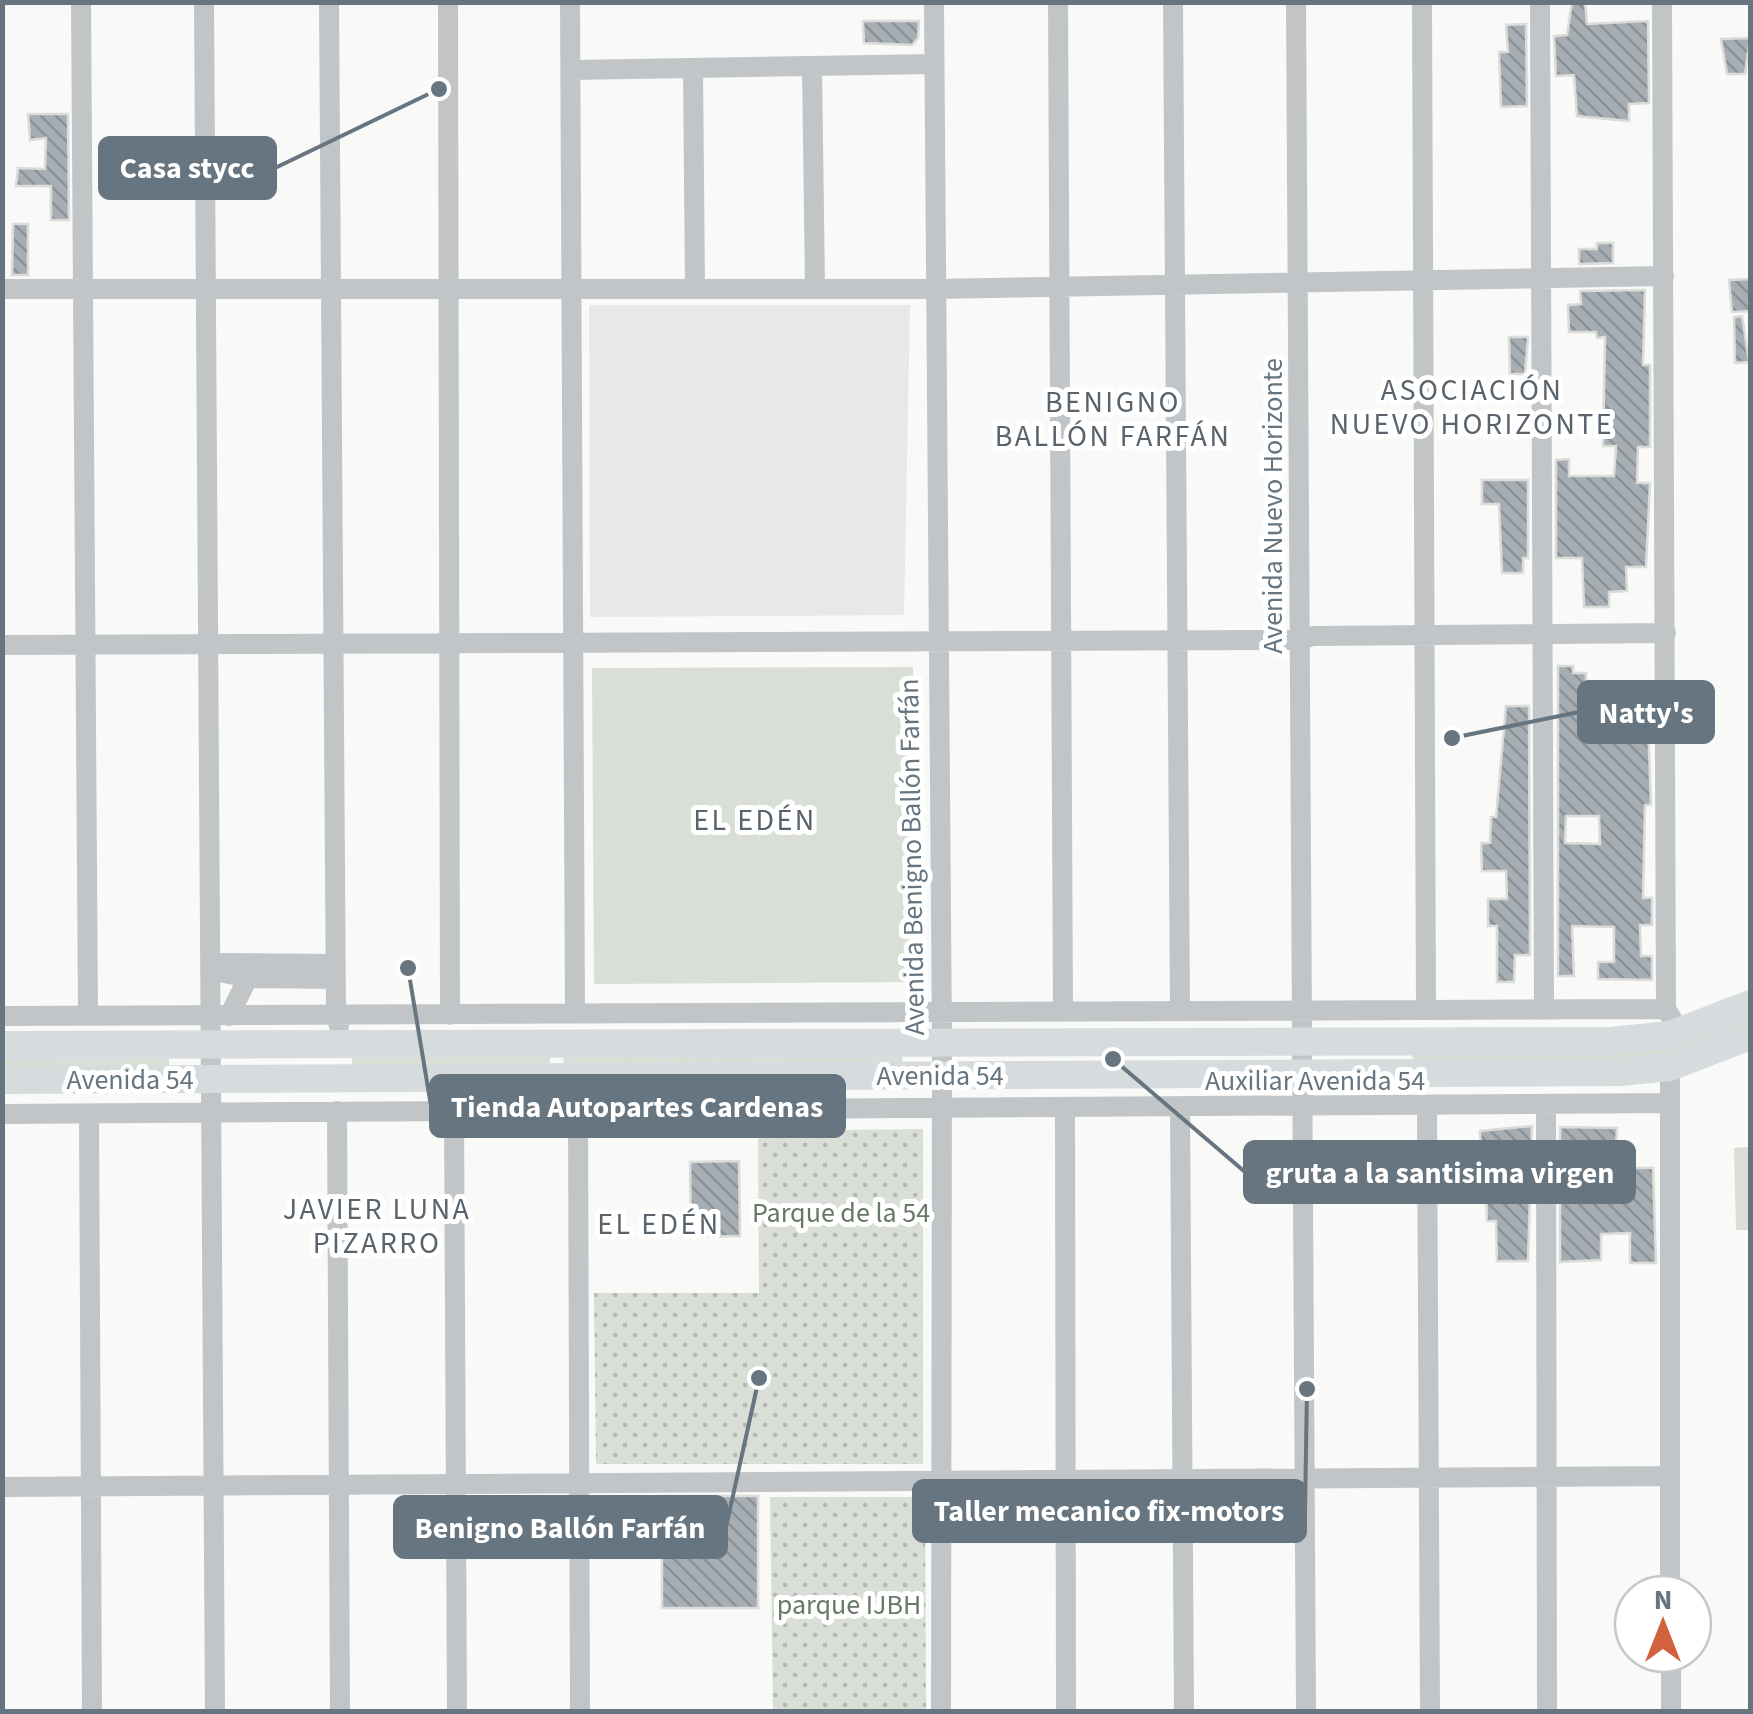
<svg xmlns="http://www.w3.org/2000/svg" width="1753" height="1714" viewBox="0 0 1753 1714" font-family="'Source Sans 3',sans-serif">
	<defs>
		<pattern id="park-dots" width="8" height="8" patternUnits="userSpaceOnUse" patternTransform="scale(2.5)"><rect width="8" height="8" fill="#d9ded7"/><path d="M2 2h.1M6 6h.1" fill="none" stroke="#b4b9b4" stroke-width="1.8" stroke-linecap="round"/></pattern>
		<pattern id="building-back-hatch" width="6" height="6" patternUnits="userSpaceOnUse" patternTransform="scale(2.5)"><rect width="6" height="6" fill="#a6aeb3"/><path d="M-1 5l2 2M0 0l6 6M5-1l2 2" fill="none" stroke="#8b9297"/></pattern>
	</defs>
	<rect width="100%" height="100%" fill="#f9f9f7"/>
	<path fill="#e7e8e7" d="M589,305H910L904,615L590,617Z"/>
	<path fill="#d9ded7" d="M913,667L917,982L594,984L592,668Z
		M1750,1014V1027L1656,1059L1413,1063L1412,1051Z
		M564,1053L902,1054V1066H563Z
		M2,1054L169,1055V1069L3,1070Z
		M550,1054V1066L352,1068V1055Z
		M1750,1147V1230H1736L1734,1148Z"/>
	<path fill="url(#park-dots)" d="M923,1129V1464H596L594,1293H759L758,1131Z
		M770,1497H925L926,1711H773Z"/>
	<path fill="url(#building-back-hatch)" stroke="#dbdbd9" stroke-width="2.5" fill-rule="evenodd" d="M1572,2H1585L1587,24L1648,21L1649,103L1629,104V121L1577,116L1574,75L1556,76L1554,36L1567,35Z
		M863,21H919L918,38L912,45L864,43Z
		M1526,24L1527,106L1501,107L1499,52H1508L1506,25Z
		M1750,38L1745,74H1727L1721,39Z
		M28,114H68L69,220H51V186H16L18,168L45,169L46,138L30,140Z
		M13,224H28V275H12Z
		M1597,243H1613V263L1579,264V249H1597Z
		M1750,279V311L1732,312L1729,280Z
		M1645,290L1643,365H1650V447H1638L1637,483H1650L1646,567H1626L1627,591L1609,592V607H1584L1582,558H1556V460L1569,459V476H1614L1616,446H1603L1605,337L1597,338L1596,332H1569L1568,305L1581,304L1580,291Z
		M1742,316L1749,362L1735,363L1734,317Z
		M1509,337H1528L1525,374H1510Z
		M1482,480H1528V558H1523V573H1502L1499,504H1482Z
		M1558,666H1573V673H1586V710L1632,708V693H1647L1651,805H1645L1643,898H1652V925H1640L1641,956H1652V980L1598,979V962H1614V927L1572,926L1574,976H1558ZM1566,816H1599L1600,844L1565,843Z
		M1506,706H1529L1530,955H1515L1514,982H1497V926H1488V899H1507L1506,871H1482L1481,843H1490L1491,817H1496Z
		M1532,1126L1528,1261H1497L1496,1221H1487L1486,1181H1494L1492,1151L1481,1152L1480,1131Z
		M1560,1127L1617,1128L1615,1168H1653L1656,1263H1630V1233L1601,1234V1260L1560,1262Z
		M739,1161L740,1236L691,1237L690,1162Z
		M662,1496H758V1608H662Z"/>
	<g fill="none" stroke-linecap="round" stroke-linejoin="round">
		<path stroke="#c1c5c8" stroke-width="20" d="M81,2L88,1016
			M204,2L215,1712
			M329,2L336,1015L339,1026
			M448,2L450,1015
			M570,2L575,1011
			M934,2L942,1045L941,1712
			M1058,2L1063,1010
			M1173,2L1180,1010
			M1296,2L1306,1712
			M1422,2L1426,1010
			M1540,2L1544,1010
			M1662,2L1666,1009L1672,1019
			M812,67L815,288
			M693,68L695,289
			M571,70L934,64
			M2,289H935L1664,276
			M2,645L1300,640L1313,636L1666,633
			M222,963L335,964
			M211,970L248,978L335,979
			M2,1016L1666,1009
			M229,1016L248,978
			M1670,1067V1594
			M1546,1106L1547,1712
			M1180,1107L1184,1712
			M1427,1107L1430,1712
			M1065,1108L1066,1712
			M578,1109L580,1712
			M454,1110L457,1712
			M337,1111L340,1712
			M2,1114L1668,1103
			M89,1114L92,1712
			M2,1487L1670,1476
			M1671,1654V1712"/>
		<path stroke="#d6dbde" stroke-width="28" d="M2,1045L1611,1041L1670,1035L1750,1004
			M2,1080L1620,1072L1670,1067L1750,1036"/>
	</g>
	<g text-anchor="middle" stroke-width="10" stroke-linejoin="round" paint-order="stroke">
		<g font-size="28" fill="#66757f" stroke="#fff">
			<text transform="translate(1272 506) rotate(-90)" y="10">Avenida Nuevo Horizonte</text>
			<text transform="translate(911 857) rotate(-91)" y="10">Avenida Benigno Ballón Farfán</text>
			<text x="940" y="1085">Avenida 54</text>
			<text x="130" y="1089">Avenida 54</text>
			<text x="1315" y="1090">Auxiliar Avenida 54</text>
		</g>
		<g font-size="28" fill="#687866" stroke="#fff">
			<text x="841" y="1222">Parque de la 54</text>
			<text x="849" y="1614">parque IJBH</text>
		</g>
		<g font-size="30" letter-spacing="2.5" fill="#59636b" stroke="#fff">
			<text x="1472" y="400">ASOCIACIÓN<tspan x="1472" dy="34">NUEVO HORIZONTE</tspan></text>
			<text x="1113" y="412">BENIGNO<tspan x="1113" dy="34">BALLÓN FARFÁN</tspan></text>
			<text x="755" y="830">EL EDÉN</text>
			<text x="377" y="1219">JAVIER LUNA<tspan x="377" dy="34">PIZARRO</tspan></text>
			<text x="659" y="1234">EL EDÉN</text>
		</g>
	</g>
	<path fill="none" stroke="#66757f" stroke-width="4" d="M439 89L275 168M1452 738L1579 712M408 968L431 1106M1113 1059L1245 1172M1307 1389L1305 1511M759 1378L726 1527"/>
	<g fill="#66757f" stroke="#fff" stroke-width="4">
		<circle cx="439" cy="89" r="10"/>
		<circle cx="1452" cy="738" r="10"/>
		<circle cx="408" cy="968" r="10"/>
		<circle cx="1113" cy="1059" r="10"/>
		<circle cx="1307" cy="1389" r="10"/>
		<circle cx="759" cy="1378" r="10"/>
	</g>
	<g fill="#66757f" stroke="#66757f" stroke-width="4">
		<rect x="100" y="138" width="175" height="60" rx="10"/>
		<rect x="1579" y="682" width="134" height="60" rx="10"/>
		<rect x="431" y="1076" width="413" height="60" rx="10"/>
		<rect x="1245" y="1142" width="389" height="60" rx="10"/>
		<rect x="914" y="1481" width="391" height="60" rx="10"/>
		<rect x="395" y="1497" width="331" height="60" rx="10"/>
	</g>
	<g font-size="30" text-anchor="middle" font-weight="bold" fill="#fff">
		<text x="187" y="178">Casa stycc</text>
		<text x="1646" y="723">Natty's</text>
		<text x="637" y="1117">Tienda Autopartes Cardenas</text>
		<text x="1440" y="1183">gruta a la santisima virgen</text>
		<text x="1109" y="1521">Taller mecanico fix-motors</text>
		<text x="560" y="1538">Benigno Ballón Farfán</text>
	</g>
	<rect width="1753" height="1714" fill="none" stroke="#66757f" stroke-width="10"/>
	<g transform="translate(1663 1624)"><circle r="48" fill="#ffffff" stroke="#c2c8cc" stroke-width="2.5"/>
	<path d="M0-8L18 38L0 25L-18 38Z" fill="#d2613f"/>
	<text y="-15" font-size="28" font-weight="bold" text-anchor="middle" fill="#66757f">N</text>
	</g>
</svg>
